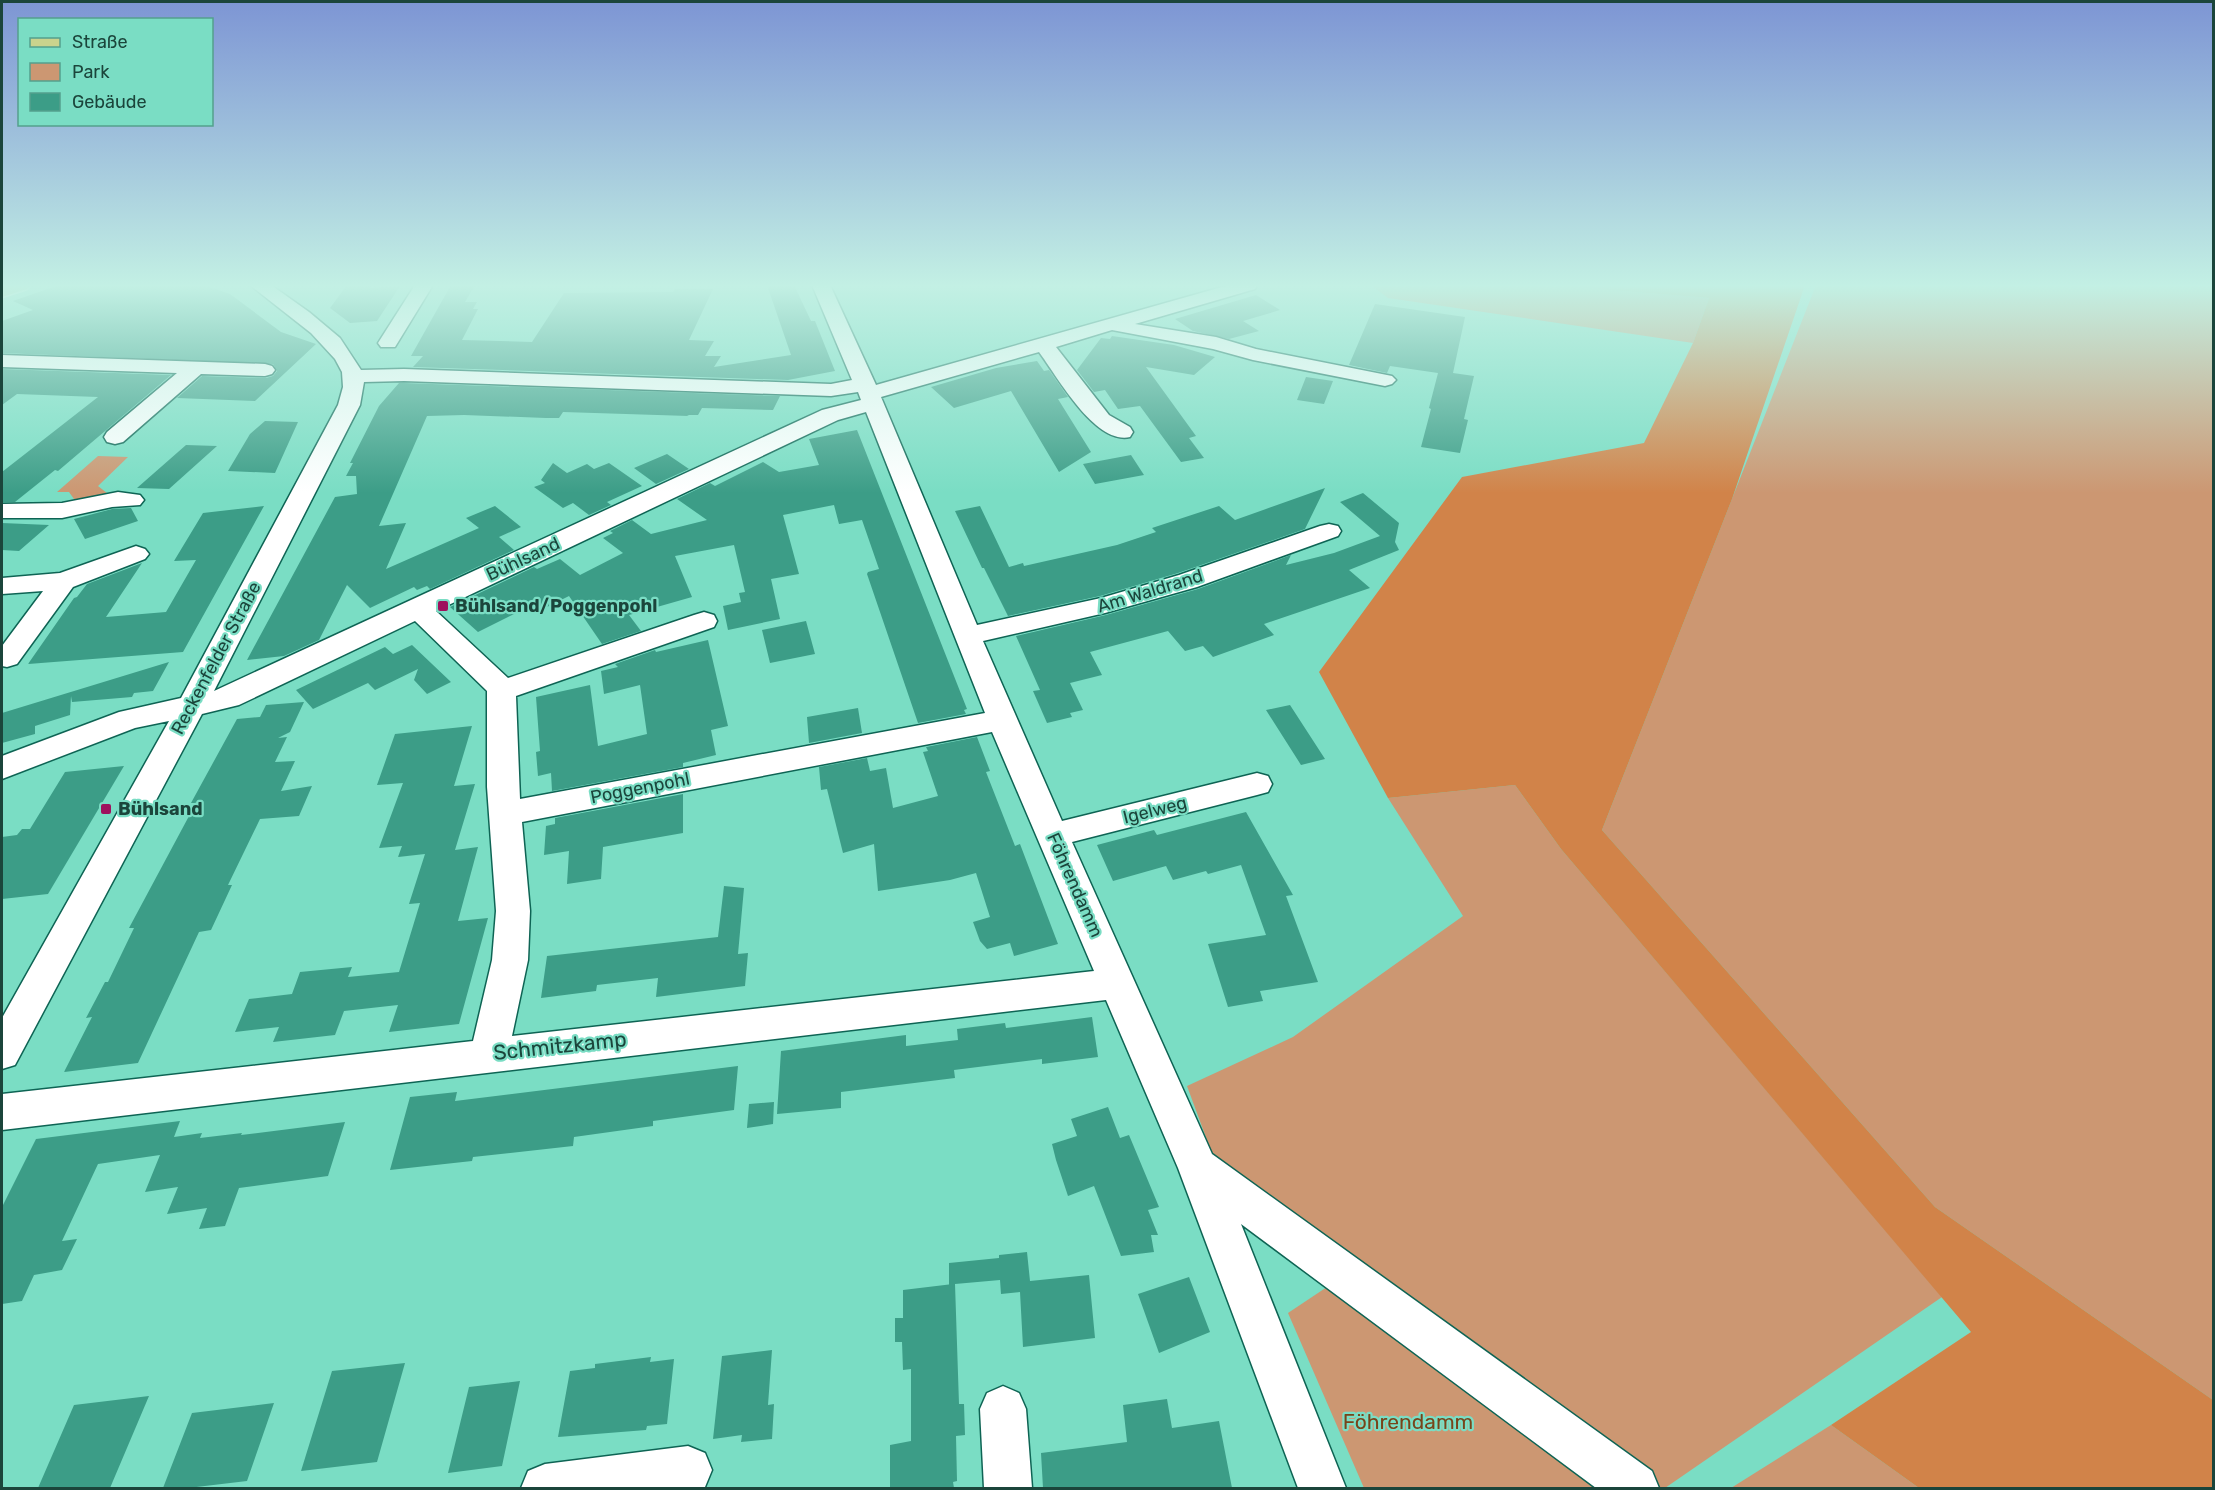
<svg xmlns="http://www.w3.org/2000/svg" width="2215" height="1490" viewBox="0 0 2215 1490" font-family="Rubik,sans-serif">
	<rect width="100%" height="100%" fill="#7addc4"/>
	<path fill="#cc9772" d="M1371,285H1586V288L1709,298L1693,343L1388,298Z
		M1816,285H2213V1400L1935,1207L1602,830Z
		M98,456L128,457L98,486L112,497L79,506L69,492H57Z
		M1515,785L1561,849L1942,1297L1665,1488H1661L1218,1170L1187,1086L1293,1037L1463,916L1388,798Z
		M1333,1283L1611,1488H1364L1288,1313Z
		M1831,1425L1919,1488H1731Z"/>
	<path fill="#d18349" d="M1586,285H1805L1732,499L1602,830L1935,1207L2213,1400V1488H1919L1831,1425L1971,1332L1561,849L1515,785L1388,798L1319,672L1462,477L1644,443L1693,343L1709,298L1585,288Z"/>
	<path fill="#3c9d87" d="M59,285H204L230,294L281,332L316,344L255,401L177,398L202,376L266,378L273,376L277,371L273,364L2,353V321L33,310L13,301Z
		M347,285H372L370,288L400,286L377,321L350,323L330,308Z
		M451,285H475L465,302H477L473,309H478L462,340L532,342L564,293L673,292L675,289H713L689,340L714,341L705,356H721L714,367L791,355L767,285H794L811,321H815L835,371L788,380L413,367L423,356H411Z
		M1256,295L1280,310L1243,321L1259,331L1229,339L1193,331L1175,319Z
		M1375,304L1465,317L1453,373L1474,376L1464,419L1468,420L1460,453L1421,447L1431,409L1429,408L1438,373L1390,366L1387,373L1349,365Z
		M1112,336L1174,345L1215,357L1194,375L1146,367L1196,436L1189,438L1204,458L1181,462L1140,406L1118,409L1105,390L1094,392L1077,370L1101,338L1110,339Z
		M1037,361L1044,371L1049,370L1068,397L1058,399L1091,452L1059,472L1011,391L954,408L931,387L996,368Z
		M2,369L171,375L58,471L55,470L15,502H2V472L98,397L17,394L2,405Z
		M1306,377L1333,381L1324,404L1297,400Z
		M399,383H404L780,396L773,410L702,408L698,415H687L689,416L563,412L559,418H546L464,415L427,416L379,526L406,523L386,569L479,528L466,518L495,506L521,527L499,537L514,550L430,589L427,586L417,590L414,587L370,608L347,585L319,640L284,656L247,660L335,497L357,494L356,476H346L353,463H350L379,406Z
		M265,421L298,422L275,473L228,471L250,434Z
		M857,430L967,709L964,710L966,714L918,723L867,574L868,572L879,569L862,520L839,524L834,505L783,515L799,574L771,579L780,619L728,630L723,606L741,602L739,593L745,592L734,545L675,556L692,597L629,615L641,631L602,644L569,596L541,610L534,604L478,632L450,607L534,567L537,569L560,559L580,575L623,553L603,538L613,533L610,531L632,520L651,534L707,520L677,499L710,483L715,486L763,462L779,472L819,465L809,439Z
		M186,445L217,446L169,489L137,488Z
		M667,454L689,469L656,484L634,468Z
		M1131,455L1144,475L1095,484L1083,464Z
		M553,463L567,473L587,464L594,469L609,463L642,486L607,502L611,505L589,515L573,503L563,508L534,487L545,483L541,480Z
		M1325,488L1305,529L1178,573L1100,596L1008,616L984,568H982L955,511L980,506L1009,567L1023,563L1024,566L1117,545L1156,532L1152,528L1219,506L1235,520Z
		M1363,493L1399,523L1395,542L1399,550L1349,570L1370,588L1264,624L1274,635L1213,657L1203,646L1185,651L1168,631L1090,652L1102,675L1070,683L1083,710L1070,713L1072,717L1047,723L1033,691L1040,690L1016,636L1106,615L1198,589L1291,555L1286,565L1334,553L1380,536L1340,502Z
		M264,506L183,652L28,664L74,598L77,597L87,584L142,563L106,617L166,612L196,560L174,561L203,513Z
		M131,508L138,521L85,539L74,519L112,509Z
		M2,523L49,525L19,551L2,550Z
		M806,621L815,654L770,663L762,630Z
		M708,640L728,726L711,730L716,755L683,763V767L552,791L551,773L538,776L536,752L540,751L536,697L590,685L598,746L647,734L640,685L604,694L601,671L618,667L615,664L655,650L656,652Z
		M412,645L451,682L427,694L414,680L418,669L375,690L368,683L313,709L296,690L385,647L393,654Z
		M169,662L153,691L134,693L132,697L72,702L71,696L70,715L35,726V734L2,743V713Z
		M304,702L290,732L278,738L287,737L275,762L295,761L281,791L312,786L299,816L260,819L228,885H232L211,930L199,932L138,1063L64,1072L92,1017L86,1018L105,982H108L134,928H129L196,803H191L237,719L260,717L266,705Z
		M1290,705L1325,759L1301,765L1266,710Z
		M858,708L862,733L809,743L807,717Z
		M472,726L454,786L475,784L455,850L478,847L458,921L488,918L459,1024L389,1032L398,1005L344,1011L335,1035L273,1042L279,1027L235,1032L249,999L292,994L300,972L352,967L348,977L399,972L420,903L409,904L425,854L398,857L402,846L379,848L403,783L377,785L395,734Z
		M977,737L990,771L986,772L1015,846L1020,844L1058,944L1014,956L1010,943L987,949L980,941L973,922L990,917L976,873L950,880L878,891L874,844L843,853L827,789L821,790L819,767L867,758L870,771L886,768L893,808L938,796L923,752L928,751L926,747Z
		M124,766L48,894L2,899V837L17,835L22,829H30L65,772Z
		M683,794V833L603,847L601,879L567,884L569,851L544,855L546,826L555,824V818Z
		M1246,812L1293,895L1286,896L1318,982L1260,991L1263,1001L1228,1007L1208,944L1266,935L1241,865L1208,874L1206,871L1173,880L1166,866L1113,881L1097,845L1154,830L1157,835Z
		M724,886L744,888L738,954L748,953L745,986L656,997L658,978L597,985L596,991L541,998L547,956L718,937Z
		M1092,1017L1098,1057L1042,1064V1059L954,1070L955,1078L841,1092V1108L777,1114L781,1051L906,1035V1046L958,1040L957,1029L1005,1023L1006,1028Z
		M738,1066L734,1110L653,1121V1126L574,1137L573,1146L473,1157L472,1161L390,1170L410,1097L457,1092L455,1101Z
		M774,1102L773,1124L747,1128L749,1104Z
		M1108,1107L1120,1138L1129,1135L1159,1207L1148,1210L1158,1235H1151L1154,1252L1121,1256L1094,1186L1068,1196L1056,1160L1052,1144L1077,1136L1071,1119Z
		M180,1121L174,1137L202,1133L200,1138L242,1133L241,1135L345,1122L328,1176L239,1188L225,1226L199,1229L207,1208L167,1214L178,1187L145,1192L160,1155L98,1164L62,1241L77,1239L62,1270L34,1275L22,1301L2,1304V1207L36,1139Z
		M1027,1252L1030,1281L1089,1275L1095,1338L1023,1347L1020,1292L1001,1294L1000,1280L955,1284L959,1404H964L965,1435L956,1436L957,1481L953,1482L954,1488H890V1445L911,1441V1369L903,1370L902,1342H895V1318H903V1290L953,1284L949,1285V1263L999,1258V1255Z
		M1189,1277L1210,1332L1159,1353L1138,1294Z
		M772,1350L768,1405L774,1404L772,1439L741,1442L742,1435L713,1439L722,1356Z
		M651,1357L650,1362L674,1359L667,1424L647,1426L646,1430L558,1437L570,1371L595,1368V1364Z
		M405,1363L377,1462L301,1471L332,1371Z
		M520,1381L502,1466L448,1473L469,1387Z
		M149,1396L110,1488H38L74,1405Z
		M1167,1399L1172,1428L1219,1421L1232,1488H1043L1041,1453L1127,1442L1123,1405Z
		M274,1403L247,1481L188,1488H163L192,1413Z"/>
	<g fill="none" stroke-linecap="round" stroke-linejoin="round">
		<g stroke="#0e6454" stroke-width="3">
			<path id="minor" d="M250,285H271L309,312L340,338L361,370L404,369L831,384L852,380L812,285H830L876,385L1229,285H1257L1255,289L1135,324L1216,337L1256,349L1392,376L1396,380L1392,384L1385,386L1253,360L1213,349L1112,330L1056,347L1109,415L1130,427L1133,432L1130,437C1095,445 1057,376 1039,352L881,397L977,625L1101,598L1179,575L1320,526L1329,524L1338,526L1341,531L1338,536L1197,587L1105,613L983,641L1062,821L1257,773L1268,776L1272,784L1268,792L1257,795L1072,842L1212,1154L1652,1471L1659,1488H1596L1241,1224L1346,1488H1298L1178,1168L1106,1000L2,1130V1094L473,1041L492,960L496,911L487,787V691L415,621L239,705L202,714L15,1065L2,1069V1018L169,721L135,728L2,779V756L119,712L181,698L338,405L343,387L342,372L335,359L311,333ZM404,381L831,396L858,392L861,400L822,410L214,691L360,405L364,382ZM866,412L985,713L520,799L516,696L714,627L717,621L714,615L704,612L694,615L508,678L436,611L838,420ZM992,732L1094,971L512,1036L528,960L530,911L522,822Z
				M415,285H433L395,347H381L378,343Z
				M2,355L265,364L272,366L275,370L272,374L265,376L201,374L123,442L115,444L107,442L104,437L107,432L177,373L2,367Z
				M118,492L140,495L144,500L140,505L112,507L62,518H2V504L62,503Z
				M136,546L145,549L149,554L145,559L73,587L17,664L7,667L2,666V646L43,591L2,594V578L60,573Z
				M1003,1386L1019,1393L1026,1409L1032,1488H984L980,1409L987,1393Z
				M688,1446L705,1453L712,1470L705,1487L701,1488H521L528,1471L545,1464Z"/>
		</g>
		<g stroke="#fff" stroke-width="3">
			<path id="major" d="M2,285H30L27,289L2,297Z"/>
		</g>
		<use href="#minor" fill="#fff" fill-rule="evenodd"/>
		<use href="#major" fill="#cad38d" fill-rule="evenodd"/>
	</g>
	<linearGradient id="sky" x2="0" y2="1"><stop stop-color="#7d95d4"/><stop offset="0.58" stop-color="#c3f0e4"/><stop offset="1" stop-color="#c3f0e4" stop-opacity="0"/></linearGradient>
	<rect width="2215" height="493" fill="url(#sky)"/>
	<g fill="#9e115d" stroke="#7addc4" stroke-width="2">
		<rect x="437" y="600" width="12" height="12" rx="3"/>
		<rect x="100" y="803" width="12" height="12" rx="3"/>
	</g>
	<g text-anchor="middle" stroke-width="4.5" stroke-linejoin="round" paint-order="stroke">
		<g font-size="18" fill="#1b453b" stroke="#7addc4">
			<text transform="translate(523 559) rotate(-25)" y="6">Bühlsand</text>
			<text transform="translate(1150 591) rotate(-17)" y="6">Am Waldrand</text>
			<text transform="translate(216 658) rotate(-62)" y="6">Reckenfelder Straße</text>
			<text transform="translate(640 788) rotate(-11)" y="6">Poggenpohl</text>
			<text transform="translate(1155 810) rotate(-14)" y="6">Igelweg</text>
			<text transform="translate(1075 885) rotate(66)" y="6">Föhrendamm</text>
		</g>
		<g font-size="18" font-weight="bold" fill="#1b453b" stroke="#7addc4" text-anchor="start">
			<text x="455" y="612">Bühlsand/Poggenpohl</text>
			<text x="118" y="815">Bühlsand</text>
		</g>
		<g font-size="21" fill="#1b453b" stroke="#7addc4">
			<text transform="translate(560 1046) rotate(-6)" y="7">Schmitzkamp</text>
		</g>
		<g font-size="21" fill="#78441a" stroke="#7addc4">
			<text x="1408" y="1429">Föhrendamm</text>
		</g>
	</g>
	<rect width="2215" height="1490" fill="none" stroke="#1b453b" stroke-width="6"/>
	<rect x="18" y="18" width="195" height="108" fill="#7addc4" stroke="#54a08d" stroke-width="1.5"/>
	<rect x="30" y="38" width="30" height="9" fill="#cad38d" stroke="#54a08d" stroke-width="1.5"/>
	<text x="72" y="48" font-size="18" fill="#1b453b">Straße</text>
	<rect x="30" y="63" width="30" height="18" fill="#cc9772" stroke="#54a08d" stroke-width="1.5"/>
	<text x="72" y="78" font-size="18" fill="#1b453b">Park</text>
	<rect x="30" y="93" width="30" height="18" fill="#3c9d87" stroke="#54a08d" stroke-width="1.5"/>
	<text x="72" y="108" font-size="18" fill="#1b453b">Gebäude</text>
</svg>
